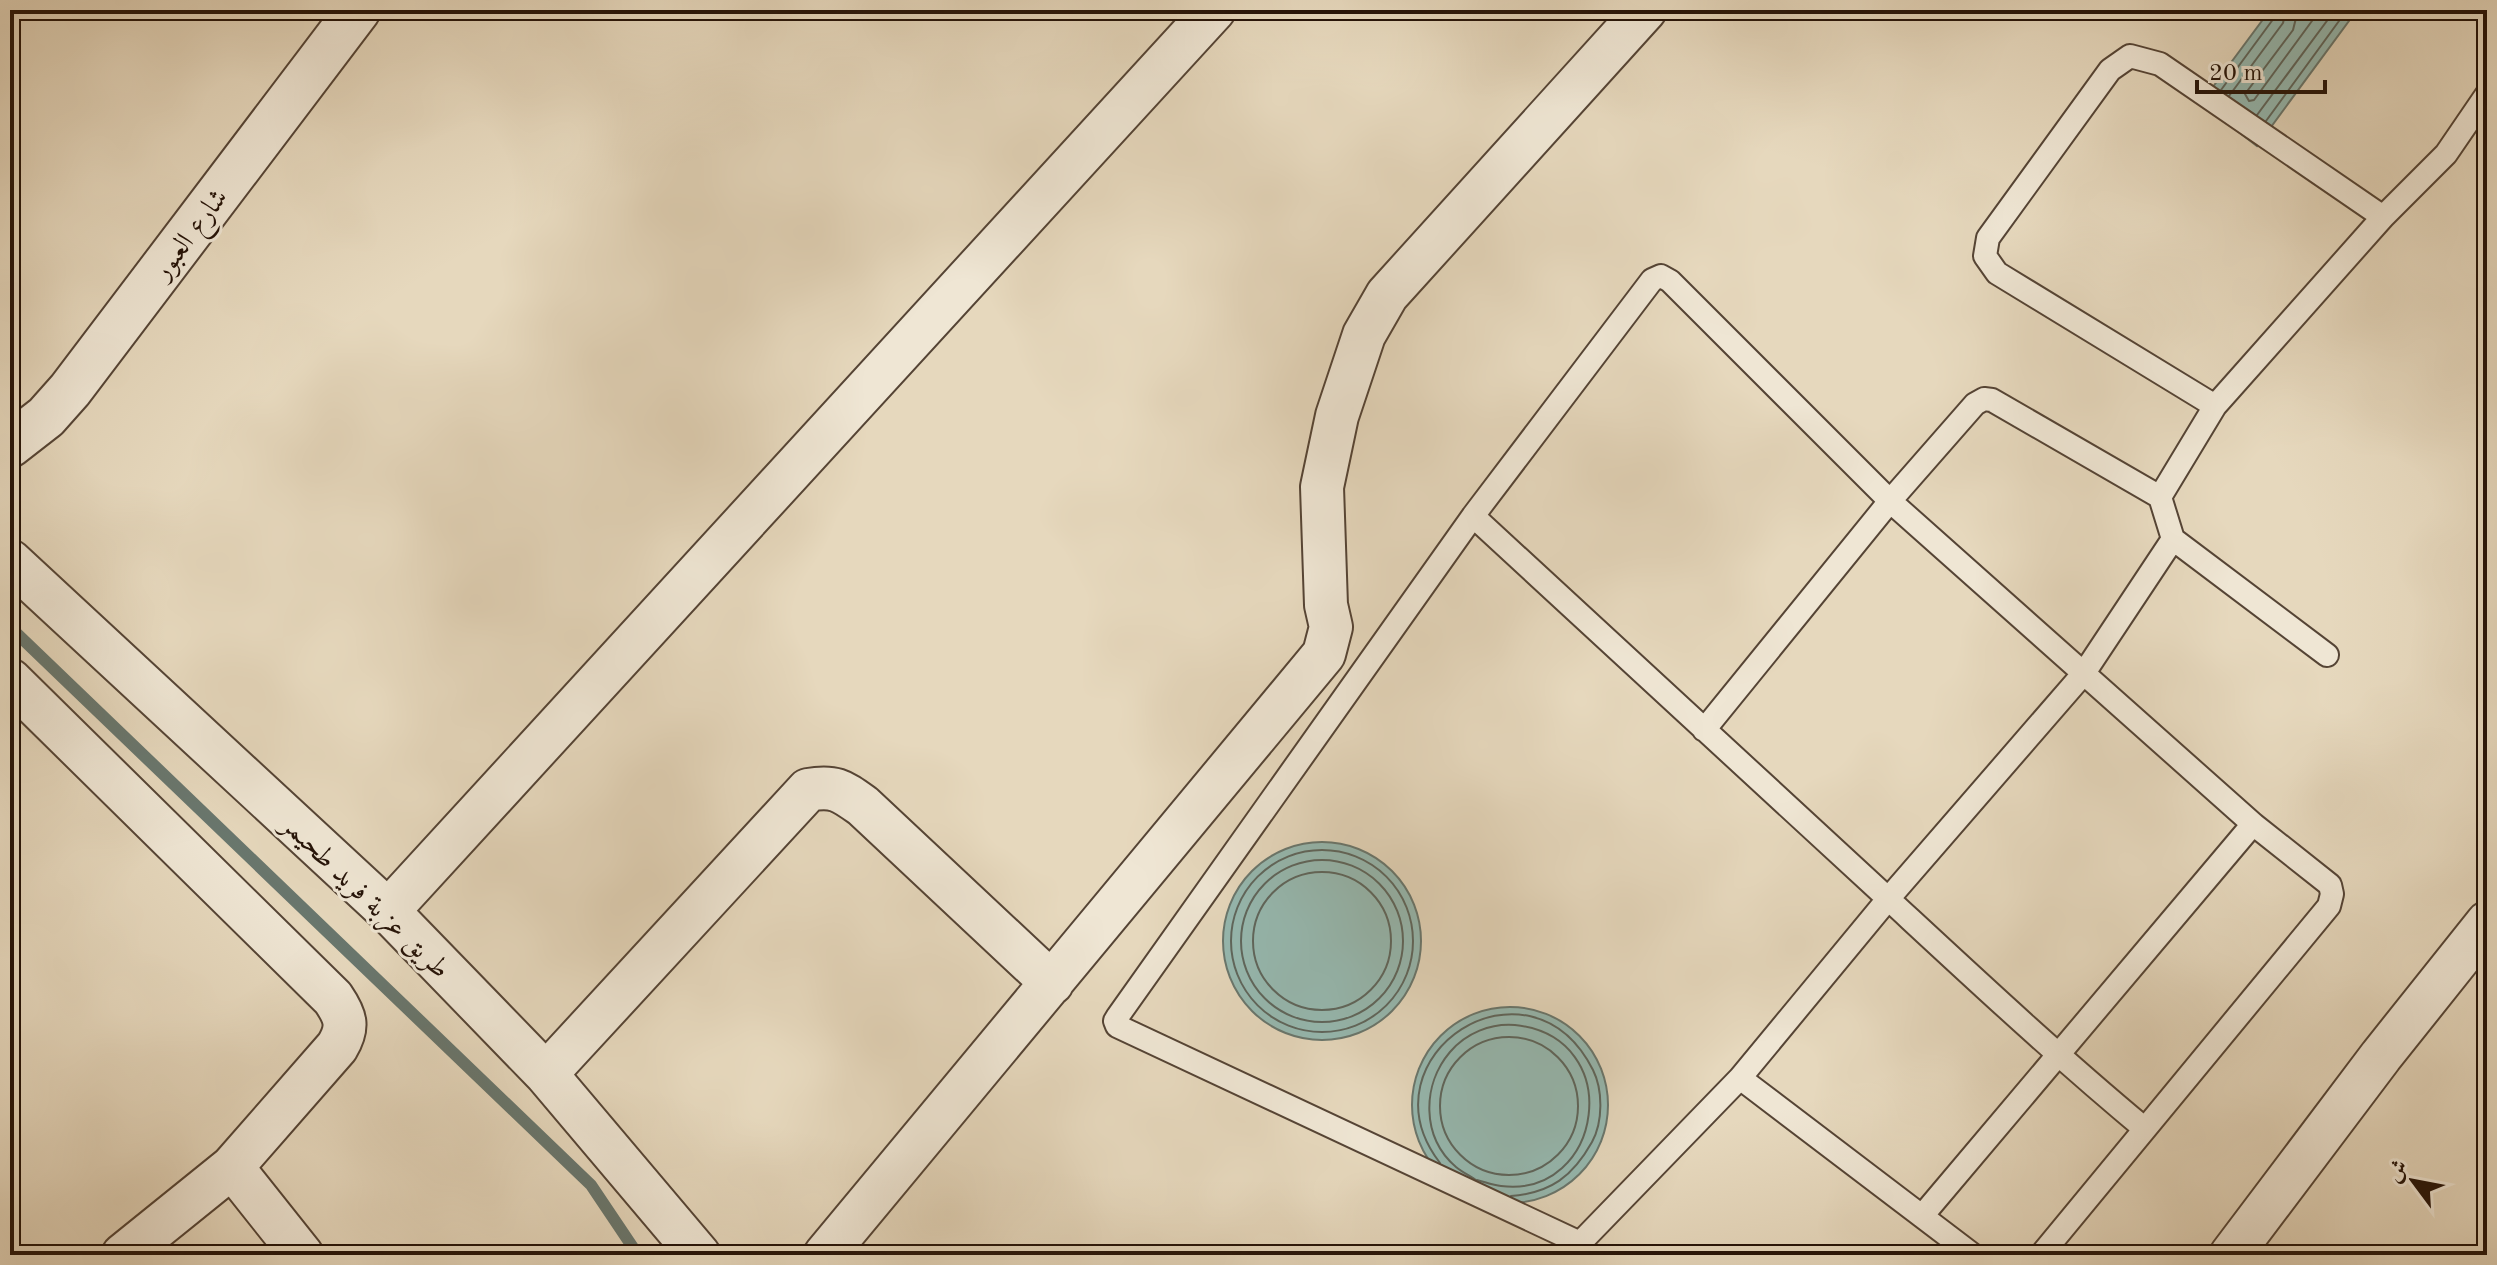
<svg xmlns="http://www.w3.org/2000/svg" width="2497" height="1265" viewBox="0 0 2497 1265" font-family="'Old Standard TT',Amiri,serif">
	<rect width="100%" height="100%" fill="#e6d8bd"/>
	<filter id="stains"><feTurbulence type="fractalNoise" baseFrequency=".0025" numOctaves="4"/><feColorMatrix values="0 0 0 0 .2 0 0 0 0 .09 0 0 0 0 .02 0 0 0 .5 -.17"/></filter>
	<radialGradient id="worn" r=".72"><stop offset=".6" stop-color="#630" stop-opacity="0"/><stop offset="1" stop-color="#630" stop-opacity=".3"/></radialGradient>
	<path fill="#96bab2" stroke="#69776e" stroke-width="2" d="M2270,10H2357L2257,146L2201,103Z
		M1223 941a99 99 0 1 1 198 0a99 99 0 1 1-198 0Z
		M1412 1105a98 98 0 1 1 196 0a98 98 0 1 1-196 0Z"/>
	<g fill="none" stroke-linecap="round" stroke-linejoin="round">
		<path stroke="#5e665d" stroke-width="2" d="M2298,10L2293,30L2245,94L2249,101L2254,100L2320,10
			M2221,90L2274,18L2276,10
			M2229,96L2283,23L2286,10
			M2257,115L2335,10
			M2266,121L2347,10
			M1231 941a91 91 0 1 1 182 0a91 91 0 1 1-182 0Z
			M1241 941a81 81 0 1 1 162 0a81 81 0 1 1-162 0Z
			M1253 941a69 69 0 1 1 138 0a69 69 0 1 1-138 0Z
			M1440 1106a69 69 0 1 1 138 0a69 69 0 1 1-138 0Z
			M1440,1163C1358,1056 1529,944 1593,1070C1603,1090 1603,1122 1592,1142C1573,1176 1551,1193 1511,1196
			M1476,1180C1470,1176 1462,1172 1456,1167C1421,1137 1422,1085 1450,1052C1466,1033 1491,1023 1515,1025C1628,1037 1603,1199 1501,1186C1493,1185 1485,1182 1477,1180"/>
		<path stroke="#69776e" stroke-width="12" d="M10,627L591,1185L638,1255"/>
		<g stroke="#554435" stroke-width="26">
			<path id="service" d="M2215,406L1997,273L1985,256L1988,238L2110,70L2130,56L2160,64L2383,217
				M2160,497L2215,406L2383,217L2446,154L2487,94
				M1473,516C1605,638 1737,760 1870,882C1961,966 2050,1050 2145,1129L2329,906L2332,894L2330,885L2253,824L1890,501L1670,281L1661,276L1652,280L1473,516L1118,1016L1115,1021L1117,1026L1580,1243L1740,1078L1888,899L2084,673L2173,539L2160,497L1992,400L1984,399L1975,404L1890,501L1704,730
				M2173,539L2327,655
				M1740,1078L1973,1255
				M1922,1216L2253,824
				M2041,1255L2145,1129"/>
		</g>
		<g stroke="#554435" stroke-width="46">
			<path id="minor" d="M10,561L388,911L546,1074L699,1255
				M10,680L333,998C346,1017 349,1027 337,1047L232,1167L123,1255
				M388,911L1214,10
				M546,1074L808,790C835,785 842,791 863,806L1052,983
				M232,1167L302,1255
				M825,1255L1324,654L1331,627L1326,605L1322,487L1337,416L1364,335L1387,295L1645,10
				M2231,1255L2381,1056L2487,923"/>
		</g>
		<g stroke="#554435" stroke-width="48">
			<path id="tertiary" d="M10,445L46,417L70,390L358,10"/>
		</g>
		<use href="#service" stroke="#efe6d4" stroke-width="22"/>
		<use href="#minor" stroke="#efe6d4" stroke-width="42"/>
		<use href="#tertiary" stroke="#efe6d4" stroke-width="44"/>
	</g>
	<g text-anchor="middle" stroke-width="6" stroke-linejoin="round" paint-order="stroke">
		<g font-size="28" fill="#251308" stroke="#efe6d4">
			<text transform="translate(189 233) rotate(-53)" y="10">شارع العبور</text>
			<text transform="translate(367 896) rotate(44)" y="10">طريق عزبة فريد طحيمر</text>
		</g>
	</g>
	<rect width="2497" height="1265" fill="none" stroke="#e6d8bd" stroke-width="40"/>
	<rect x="12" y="12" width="2473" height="1241" fill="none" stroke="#251308" stroke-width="4"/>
	<rect x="20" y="20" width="2457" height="1225" fill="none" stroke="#251308" stroke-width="2"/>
	<g transform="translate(2413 1181) rotate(302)" stroke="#efe6d4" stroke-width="6" paint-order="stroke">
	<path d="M0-6L14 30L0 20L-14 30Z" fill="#251308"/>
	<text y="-12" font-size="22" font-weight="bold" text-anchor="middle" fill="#251308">ش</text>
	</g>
	<path d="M2197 80v12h128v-12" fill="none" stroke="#251308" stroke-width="4"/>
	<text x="2209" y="80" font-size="24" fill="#251308" stroke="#efe6d4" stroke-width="6" paint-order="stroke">20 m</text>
	<rect width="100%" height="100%" filter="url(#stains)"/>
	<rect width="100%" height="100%" fill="url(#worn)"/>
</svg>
